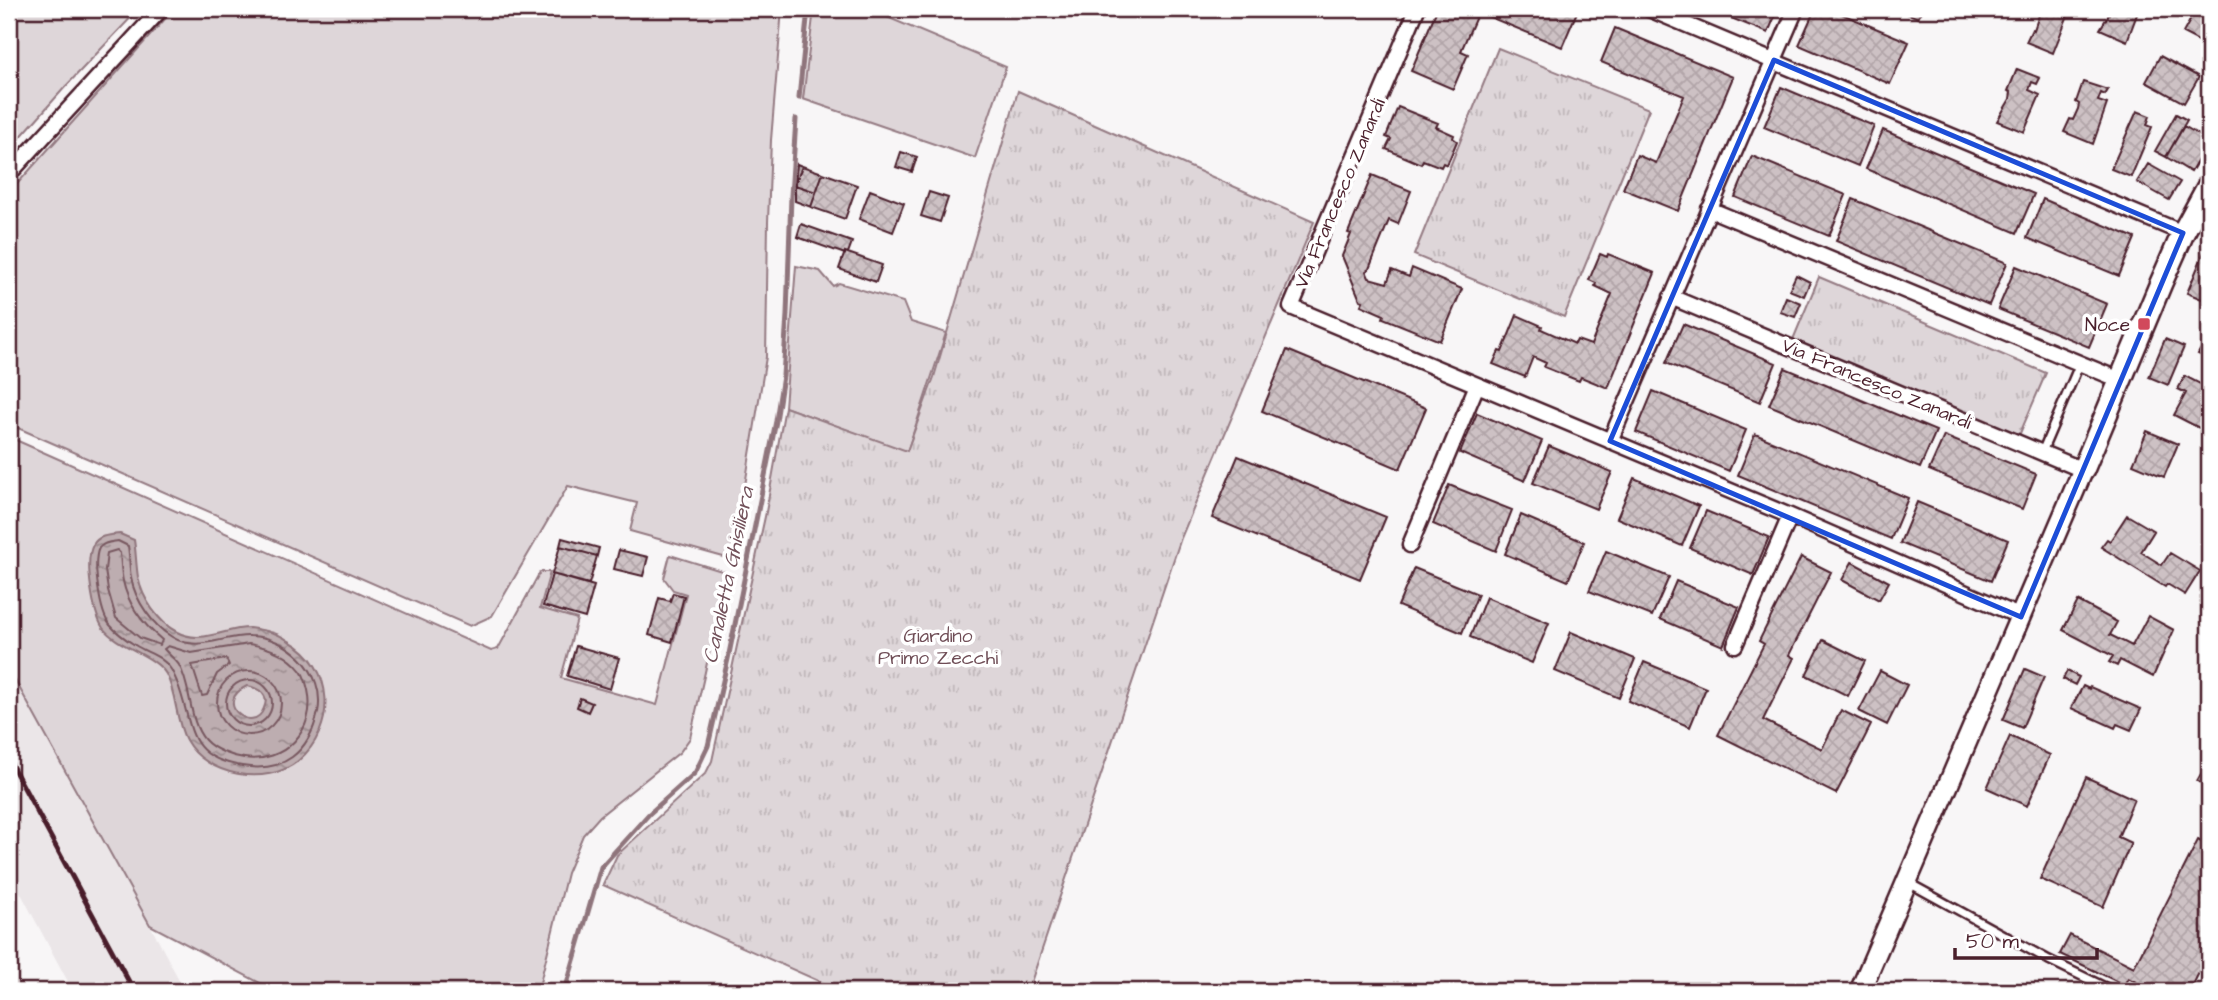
<svg xmlns="http://www.w3.org/2000/svg" width="2218" height="1000" viewBox="0 0 2218 1000" font-family="'Architects Daughter',sans-serif">
	<defs>
		<pattern id="park-tufts" width="24" height="20" patternUnits="userSpaceOnUse" patternTransform="scale(1.75)"><rect width="24" height="20" fill="#ded6d9"/><path d="M3 7l-1-3M5 7V3M7 7l1-3M15 17l-1-3M17 17v-4M19 17l1-3" fill="none" stroke="#c0b7ba"/></pattern>
		<pattern id="water-ripples" width="26" height="14" patternUnits="userSpaceOnUse" patternTransform="scale(1.75)"><rect width="26" height="14" fill="#bdadb0"/><path d="M2 4q2-2 4 0t4 0M15 11q2-2 4 0t4 0" fill="none" stroke="#9c8c8f"/></pattern>
		<pattern id="building-cross-hatch" width="8" height="8" patternUnits="userSpaceOnUse" patternTransform="scale(1.75)"><rect width="8" height="8" fill="#cdc1c4"/><path d="M0 0l8 8M0 8l8-8" fill="none" stroke="#b2a5a9"/></pattern>
	</defs>
	<rect width="100%" height="100%" fill="#f8f6f7"/>
	<filter id="ink" filterUnits="userSpaceOnUse"><feTurbulence type="fractalNoise" baseFrequency=".0143" numOctaves="2"/><feDisplacementMap in="SourceGraphic" scale="14" xChannelSelector="R" yChannelSelector="G"/><feConvolveMatrix kernelMatrix="1 2 1 2 8 2 1 2 1" color-interpolation-filters="sRGB"/></filter>
	<g filter="url(#ink)">
		<path fill="#ebe6e8" d="M9,669L150,925L185,991H73L52,952L9,871Z"/>
		<path fill="#ded6d9" stroke="#947a82" stroke-width="2" d="M9,9H139L66,86L9,150Z
			M174,9H782L771,140L768,222L766,357L739,522L734,545L727,558L630,531L637,503L568,486L492,616L470,626L9,424V193Z
			M814,9H868L1006,67L975,158L803,99Z
			M796,266L820,271L833,286L839,283L903,302L911,322L946,333L907,452L785,407Z
			M9,437L491,651L498,649L540,572H550L540,608L577,619L561,678L657,705L686,594L673,590L664,578L670,555L725,572L724,588L690,738L680,752L600,816L583,835L567,873L538,991H275L150,925L9,669Z"/>
		<path fill="url(#park-tufts)" stroke="#947a82" stroke-width="2" d="M1498,48L1649,109L1564,317L1414,255Z
			M1018,91L1314,222L1181,538L1028,991H841L603,885L617,855L706,773L712,761L766,512L785,407L907,451L934,377Z
			M1819,277L2046,373L2018,438L1792,342Z"/>
		<path fill="url(#water-ripples)" stroke="#8f747b" stroke-width="2" fill-rule="evenodd" d="M120,534L134,540C136,552 136,565 138,577C142,598 158,622 177,632C201,645 225,628 249,628C256,629 264,630 270,632C277,633 283,637 289,641C335,666 337,728 298,761C266,787 206,776 186,740C175,720 177,694 166,674C155,655 117,647 103,628C93,613 84,561 93,545C98,535 110,535 120,534ZM247,686C259,688 270,695 264,708C254,736 211,703 247,686Z"/>
		<g fill="none" stroke-linecap="round" stroke-linejoin="round">
			<path stroke="#785860" stroke-width="2" d="M118,541L128,546C130,557 129,567 131,578C135,600 153,626 172,637C198,653 223,635 250,636C288,636 326,672 318,712C314,730 307,746 292,757C277,768 259,769 242,766C184,757 194,725 177,682C175,678 173,672 170,668C161,655 147,653 135,645C127,640 116,632 110,625C100,614 92,562 99,548C103,542 112,542 118,541Z
				M117,550L120,553C121,562 121,572 123,581C128,605 144,625 162,640L160,645L140,638L116,618L108,590L105,570L107,553Z
				M249,644C268,647 287,653 300,670C305,675 306,683 308,690C317,730 284,764 244,758C231,756 214,750 205,740C188,721 192,687 179,665C175,659 169,655 164,649L168,646L191,653Z
				M226,659L229,665L217,674L207,695L202,696L192,665Z
				M217 703a32 32 0 1 1 64 0a32 32 0 1 1-64 0Z
				M226 703a23 23 0 1 1 46 0a23 23 0 1 1-46 0Z"/>
			<path stroke="#8f747b" stroke-width="5" d="M799,98L808,9
				M565,991L601,867L649,814L695,773L708,746L728,659L776,421L783,376L787,315L791,196L796,119"/>
		</g>
		<path fill="url(#building-cross-hatch)" stroke="#4a1f2b" stroke-width="2" d="M1437,9H1569L1577,12L1562,47L1478,12L1461,51L1468,54L1453,89L1411,71Z
			M1709,9H1778L1768,33Z
			M1815,9H1830L1909,42L1890,84L1799,45Z
			M1897,9H1922L1918,18Z
			M2041,9H2060L2059,11L2068,15L2053,53L2026,42L2032,29L2034,30Z
			M2112,9H2139L2127,41L2100,29Z
			M2193,15L2209,24V30L2202,43L2183,33Z
			M1615,28L1733,77L1678,211L1623,189L1637,155L1656,163L1684,96L1601,62Z
			M2160,56L2199,77L2184,103L2146,82Z
			M2017,69L2040,78L2037,84L2032,82L2029,90L2040,95L2024,132L1997,121L2010,99L2011,92L2008,91Z
			M2083,82L2108,90L2105,95L2101,93L2098,101L2107,104L2093,144L2064,132L2070,119L2073,120L2078,109L2079,104L2076,102Z
			M1781,87L1874,126L1858,166L1764,127Z
			M1398,107L1438,123L1436,127L1454,135L1453,138L1457,141L1447,165L1443,163L1441,167L1423,160L1421,164L1386,149L1391,139L1386,137Z
			M2137,111L2150,116L2147,125L2152,127L2131,177L2111,169Z
			M2176,114L2187,120L2166,157L2155,151Z
			M2184,126L2209,141L2191,172L2166,157Z
			M1883,130L2034,194L2017,233L1866,169Z
			M901,152L917,157L912,172L896,167Z
			M1752,156L1846,195L1829,236L1735,197Z
			M797,164L802,166L795,185Z
			M2148,164L2180,182L2169,200L2137,182Z
			M802,166L823,173L816,192L795,185Z
			M823,173L857,185L845,219L811,207Z
			M1372,175L1411,191L1398,224L1389,220L1369,269L1366,271L1369,278L1387,283L1392,270L1409,277L1412,268L1462,289L1440,341L1383,318L1384,315L1361,305L1363,301L1360,300L1342,256L1351,234L1348,233Z
			M795,185L816,192L811,207L795,201Z
			M870,190L904,203L893,232L859,219Z
			M929,192L948,198L940,222L921,216Z
			M1853,199L2007,263L1989,305L1836,241Z
			M2043,199L2135,238L2119,276L2027,238Z
			M801,224L852,242L848,253L845,252V254L797,237Z
			M2209,240V302L2187,293Z
			M845,252L882,265L876,282L839,269Z
			M1600,254L1607,257L1608,254L1655,273L1608,388L1581,377L1579,381L1544,367L1546,363L1533,357L1525,377L1493,364L1499,351L1502,352L1517,315L1542,326L1541,329L1575,344L1577,340L1591,345L1612,294L1595,286L1596,283L1589,280Z
			M2016,266L2107,304L2089,347L1998,309Z
			M1796,275L1810,282L1804,296L1789,290Z
			M1786,297L1801,303L1795,317L1780,312Z
			M1683,324L1776,363L1760,402L1666,363Z
			M2209,333V359L2198,354Z
			M2165,339L2184,347L2168,385L2149,377Z
			M1287,350L1426,408L1400,469L1262,411Z
			M1785,368L1936,431L1920,468L1769,405Z
			M2208,373H2209V433L2174,415L2186,393L2178,389L2185,376L2202,385Z
			M1653,391L1746,430L1729,471L1636,432Z
			M1477,413L1542,441L1525,481L1460,453Z
			M2147,431L2178,444L2164,477L2133,464Z
			M1755,434L1908,498L1891,539L1738,475Z
			M1944,436L2036,474L2022,509L1929,470Z
			M1549,446L1612,472L1596,509L1533,483Z
			M1238,456L1386,517L1360,579L1212,518Z
			M1634,478L1699,506L1682,546L1617,518Z
			M1449,485L1512,510L1496,551L1433,524Z
			M1917,502L2008,540L1991,581L1900,543Z
			M1706,511L1769,537L1753,575L1690,548Z
			M1521,515L1584,542L1568,581L1505,554Z
			M2127,515L2154,531L2141,552L2162,565L2170,553L2200,571L2185,595L2167,584L2165,587L2101,547L2107,539L2110,541Z
			M562,538L599,548L597,556L560,546Z
			M560,546L597,556L589,584L552,574Z
			M619,550L648,557L643,576L614,569Z
			M1606,551L1669,577L1652,616L1589,591Z
			M1801,557L1831,572L1789,655L1794,658L1763,720L1822,749L1841,710L1871,725L1836,794L1718,735L1764,644L1759,641Z
			M1852,562L1889,582L1879,600L1842,580Z
			M1414,568L1478,594L1462,633L1398,606Z
			M552,574L594,586L585,618L543,606Z
			M1676,581L1739,607L1723,646L1660,619Z
			M673,593L684,596L672,642L649,635L659,598L670,601Z
			M1486,597L1549,623L1532,663L1470,637Z
			M2078,601L2117,622L2110,635L2132,646L2148,616L2174,630L2153,677L2120,660L2117,666L2109,662L2113,656L2063,630Z
			M1571,632L1635,659L1619,698L1555,671Z
			M1823,640L1865,661L1848,696L1806,675Z
			M576,646L619,658L610,689L567,676Z
			M1644,662L1706,688L1690,727L1628,701Z
			M2025,669L2044,677L2022,728L2003,720Z
			M1880,671L1907,685L1887,725L1859,711Z
			M2067,671L2079,677L2075,685L2063,679Z
			M2083,686L2089,689L2090,687L2141,709L2131,730L2117,724L2115,728L2071,708Z
			M580,698L592,703L588,712L577,707Z
			M2010,736L2050,755L2027,806L1987,788Z
			M2209,749V788L2197,781L2208,762L2203,759Z
			M2086,777L2134,799L2118,837L2131,843L2103,907L2040,879Z
			M2198,840L2209,846V952L2190,991H2154L2128,978L2124,985L2060,954L2070,935L2134,967Z"/>
		<g fill="none" stroke-linecap="round" stroke-linejoin="round">
			<g stroke="#4a1f2b" stroke-width="12">
				<path id="service" d="M2042,452L2080,363
					M1907,882L2049,960L2113,991"/>
			</g>
			<g stroke="#4a1f2b" stroke-width="19">
				<path id="minor" d="M1417,9L1291,307L1790,516L2021,617
					M1649,9L2183,233
					M9,174L161,9
					M1709,209L2120,380
					M1671,297L2083,470
					M1610,441L1796,9
					M1410,545L1477,385
					M1735,645L1790,516"/>
			</g>
			<g stroke="#4a1f2b" stroke-width="24">
				<path id="tertiary" d="M1860,991L2083,470"/>
			</g>
			<g stroke="#4a1f2b" stroke-width="26">
				<path id="secondary" d="M2083,470L2161,283L2183,233L2209,185"/>
			</g>
			<use href="#service" stroke="#fff" stroke-width="7"/>
			<use href="#minor" stroke="#fff" stroke-width="14"/>
			<use href="#tertiary" stroke="#fff" stroke-width="19"/>
			<use href="#secondary" stroke="#fff" stroke-width="21"/>
			<path stroke="#4a1f2b" stroke-width="5" d="M9,760L134,991"/>
		</g>
	</g>
	<path fill="none" stroke="#1d4ed8" stroke-width="5" stroke-linejoin="round" d="M1774,60L2183,233L2021,617L1610,441Z"/>
	<rect fill="#d1495b" stroke="#fff" stroke-width="2.5" x="2137" y="317" width="14" height="14" rx="3.5"/>
	<g text-anchor="middle" stroke-width="7" stroke-linejoin="round" paint-order="stroke">
		<g font-size="19" fill="#4a1f2b" stroke="#fff">
			<text transform="translate(1339 193) rotate(-67)" y="7">Via Francesco Zanardi</text>
			<text transform="translate(1877 383) rotate(23)" y="7">Via Francesco Zanardi</text>
		</g>
		<g font-size="19" fill="#4a1f2b" stroke="#fff" text-anchor="end">
			<text x="2130" y="331">Noce</text>
		</g>
		<g font-size="19" fill="#6f4d56" stroke="#fff">
			<text x="938" y="642">Giardino<tspan x="938" dy="22">Primo Zecchi</tspan></text>
		</g>
		<g font-size="21" font-style="italic" fill="#72515a" stroke="#fff">
			<text transform="translate(728 575) rotate(-78)" y="7">Canaletta Ghisiliera</text>
		</g>
	</g>
	<rect width="2218" height="1000" fill="none" stroke="#fff" stroke-width="35"/>
	<rect x="18" y="18" width="2183" height="965" fill="none" stroke="#4a1f2b" stroke-width="2.5" filter="url(#ink)"/>
	<path d="M1955 948v10h142v-10" fill="none" stroke="#4a1f2b" stroke-width="3.5"/>
	<text x="1966" y="948" font-size="21" fill="#4a1f2b" stroke="#ffffff" stroke-width="5" paint-order="stroke">50 m</text>
</svg>
